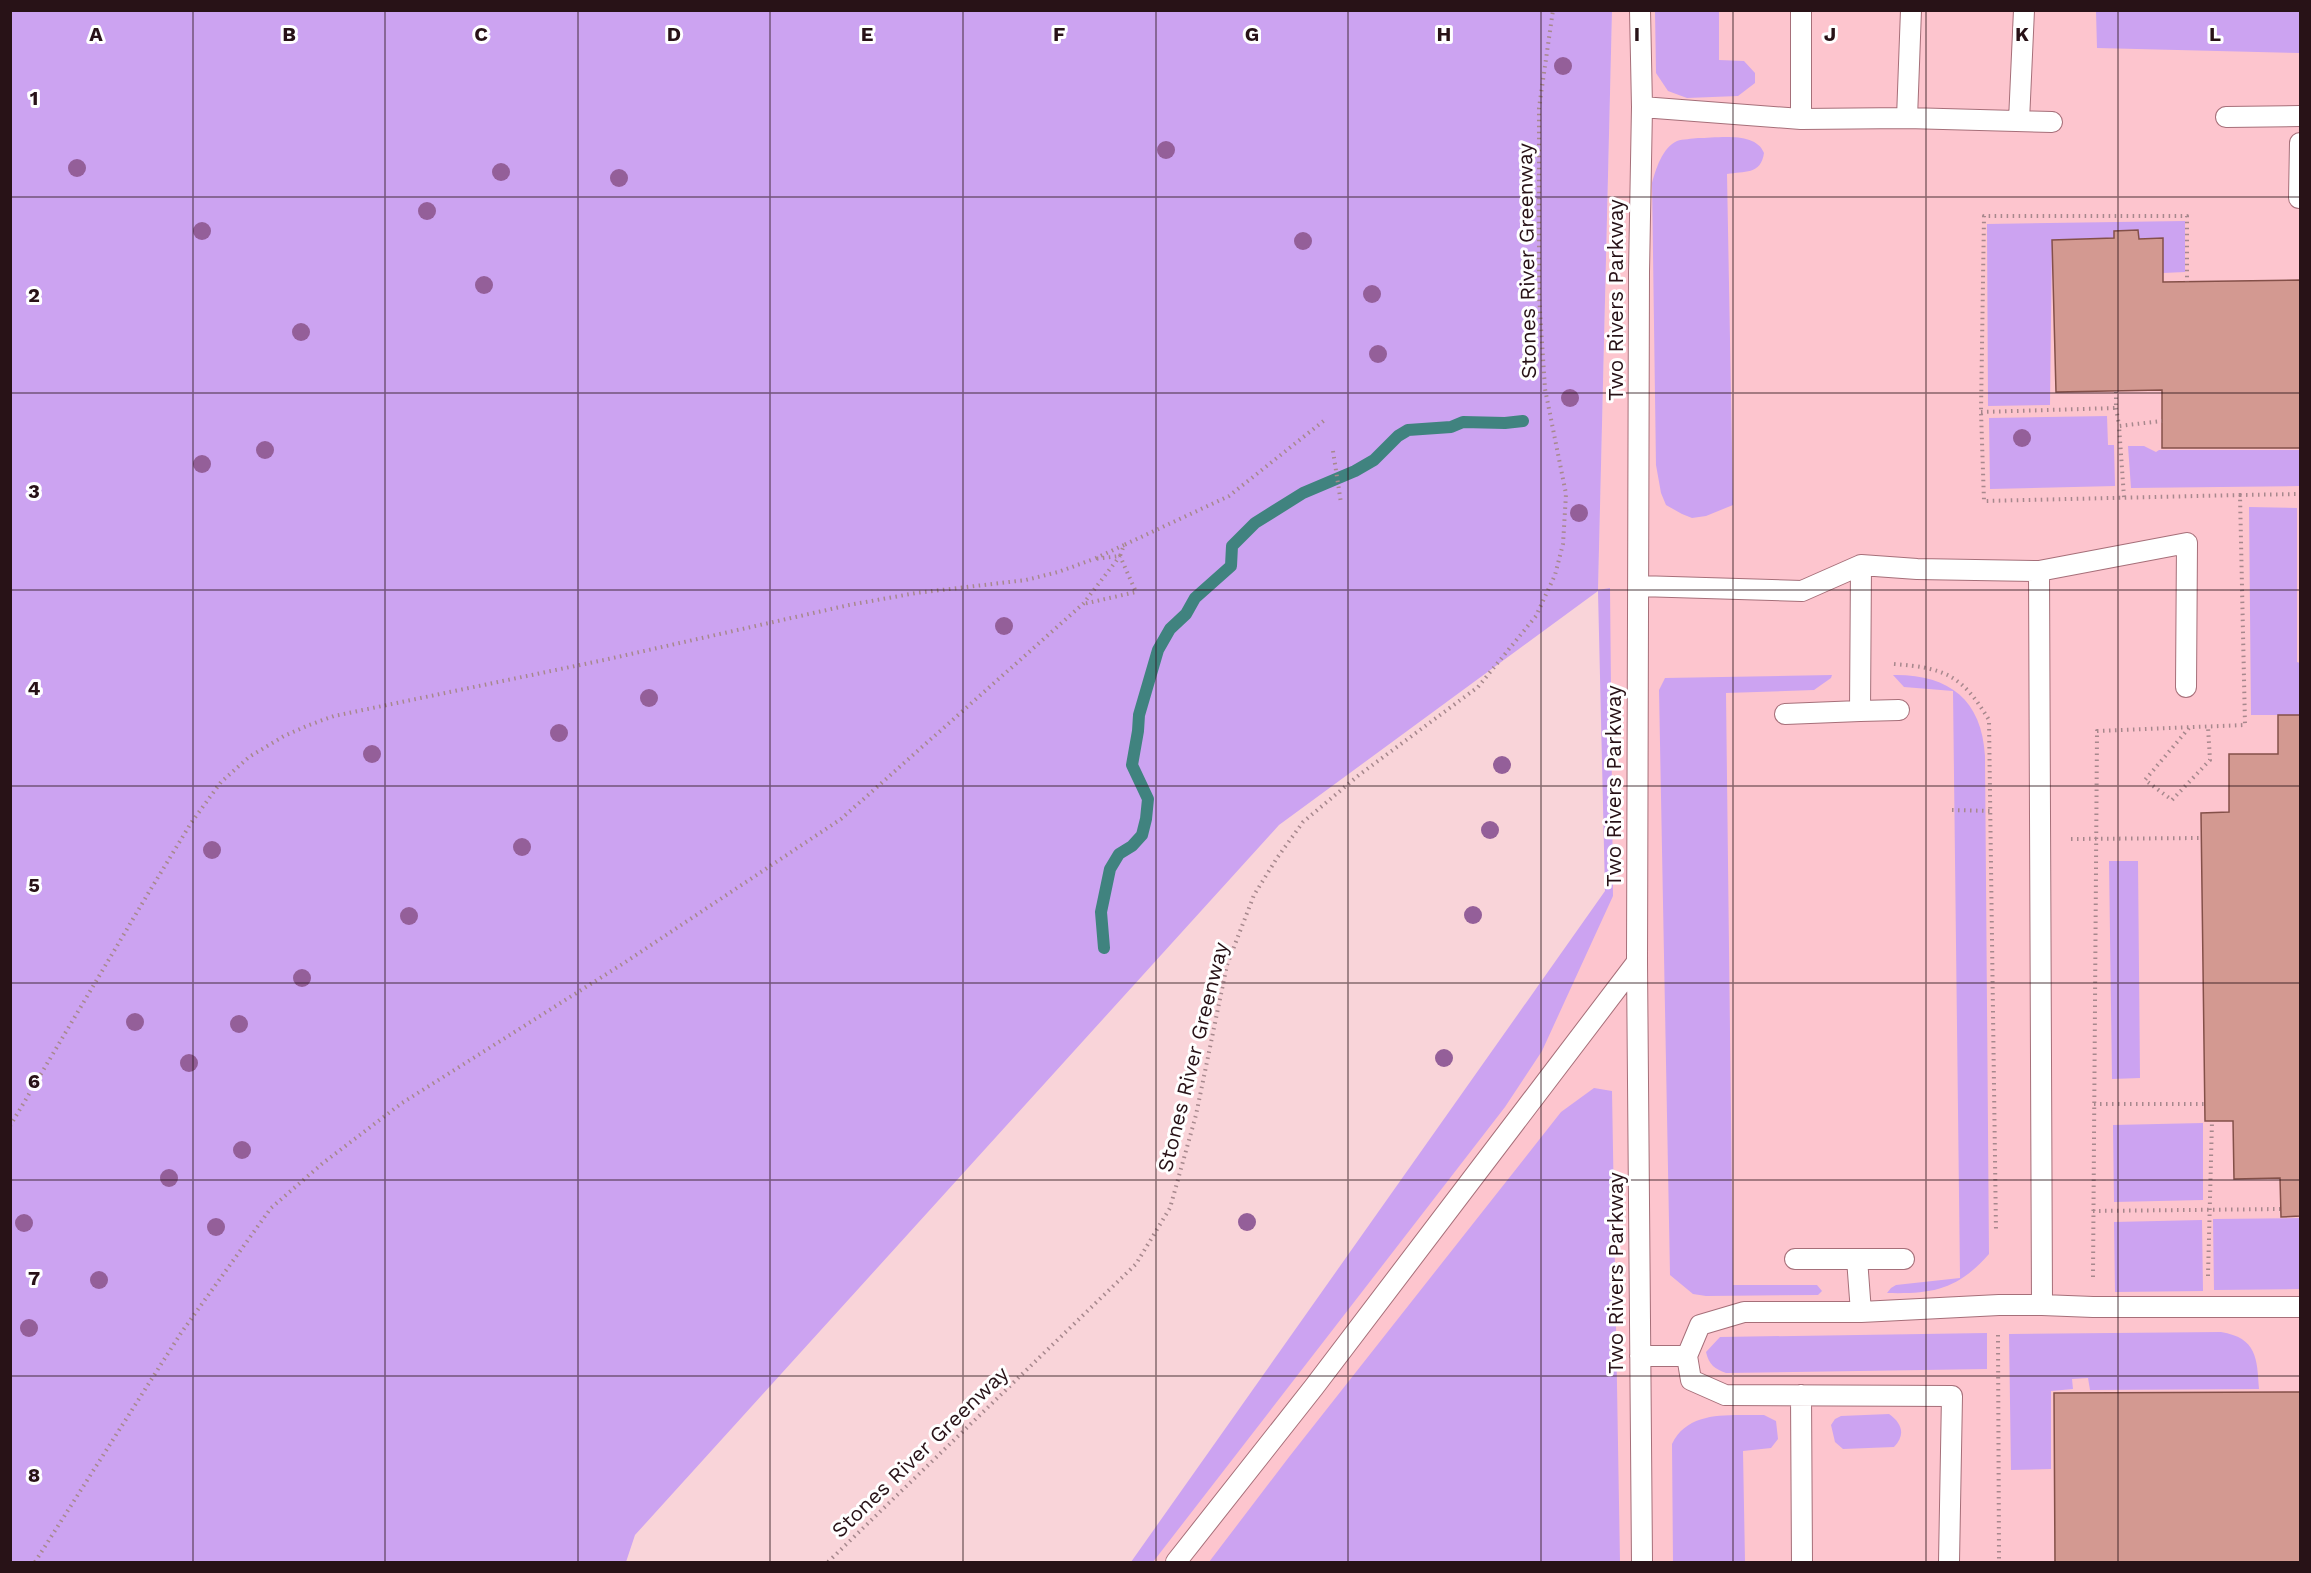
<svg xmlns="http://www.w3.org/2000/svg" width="2311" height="1573" viewBox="0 0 2311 1573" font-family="'Work Sans',sans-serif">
	<rect width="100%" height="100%" fill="#f9d4d9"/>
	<path fill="#fdc5ce" d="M1612,11H2300V1562H1136L1613,896L1598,590Z"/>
	<path fill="#cca3f1" d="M11,10L1612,11L1598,590L1610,588L1613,896L1542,1051L1505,1107L1153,1562H1131L1605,891L1598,591L1279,825L635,1535L626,1562H11Z
		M1655,11H1719V60L1744,61L1755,73V83L1738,96L1687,98L1668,91L1656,73Z
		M2096,11H2300V53L2097,48Z
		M1698,138C1717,138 1756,131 1764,153C1761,175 1744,171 1727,174L1733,505L1706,516L1692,518L1682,514L1666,505L1661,493L1656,465L1652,183C1656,169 1662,148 1677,141C1683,139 1692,139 1698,138Z
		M2185,221V272L2163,273L2162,238L2139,239L2138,230L2115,231L2114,238L2052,240L2050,405L1988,406L1987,224Z
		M2107,416L2108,445H2114L2115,486L1990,489L1989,418Z
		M2128,446H2144L2156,452L2159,450H2300V486L2131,488Z
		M2249,507L2297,508V662L2300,663V715H2251Z
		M1832,675L1831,678L1814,690L1726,693L1733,1285H1817L1822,1291L1818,1295L1706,1296L1693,1294L1670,1275L1659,690L1665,678Z
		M1893,675C1948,674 1982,699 1985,756L1989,1254C1957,1290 1933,1294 1887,1293L1891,1288L1896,1285L1960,1278L1953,691L1904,687Z
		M2109,861H2138L2140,1078L2112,1079Z
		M1594,1088L1612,1091L1620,1562H1209L1289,1457L1561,1112Z
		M2203,1123V1200L2114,1202L2113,1125Z
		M2300,1218V1289L2214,1290L2213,1219Z
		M2202,1220L2203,1291L2115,1292L2114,1222Z
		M2221,1332C2257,1338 2257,1358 2259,1389L2090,1390L2088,1378L2072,1379L2073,1389L2051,1391V1469L2011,1470L2009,1334Z
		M1987,1333V1369L1726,1373C1715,1369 1709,1365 1706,1352L1720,1337Z
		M1889,1414C1902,1423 1906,1435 1894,1447L1843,1449L1835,1442L1831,1425L1835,1419L1841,1416Z
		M1764,1415L1776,1421L1778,1439L1771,1448L1743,1451L1745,1562H1673L1672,1444C1689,1409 1731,1416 1764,1415Z"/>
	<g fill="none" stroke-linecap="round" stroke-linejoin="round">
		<path stroke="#40837f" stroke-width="12" d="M1104,948L1101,912L1110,869L1119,854L1132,846L1142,835L1146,819L1148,799L1132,765L1138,731L1139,715L1158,650L1170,629L1186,614L1195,598L1231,566L1232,546L1255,523L1303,493L1355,471L1374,460L1398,436L1408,430L1451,427L1463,422L1505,423L1523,421"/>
	</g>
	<path fill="#d39991" stroke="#845049" stroke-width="1.5" d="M2138,230L2139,239L2163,238V282L2300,280V448H2162V390L2056,392L2052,240L2114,238V231Z
		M2278,715H2300V1216L2281,1217L2280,1178L2234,1179L2233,1121H2205L2201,813L2229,812V754H2278Z
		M2300,1392V1562H2055L2054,1393Z"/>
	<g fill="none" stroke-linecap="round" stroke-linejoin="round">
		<g stroke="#a66f79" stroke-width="22">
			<path id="service" d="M1640,10L1642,107L1639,272L1637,962L1642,1562
				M1642,107L1801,119L1907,118L2052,122
				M2226,117L2300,116
				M1907,118L1911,10
				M1801,119V10
				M2019,121L2024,10
				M2299,198L2300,143
				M1861,565L1860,711L1899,710
				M2039,571L2187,543L2186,687
				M1639,586L1802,591L1861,565L1917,569L2039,571L2042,1305H1999L1861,1312H1744L1700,1325L1687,1356H1640
				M1785,714L1860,711
				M1795,1259H1857
				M2042,1305L2093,1307H2300
				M1861,1312L1857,1259H1904
				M1687,1356L1691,1380L1725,1395L1952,1396L1949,1562
				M1801,1395L1802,1562
				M1176,1562L1314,1387L1637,962"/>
		</g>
		<path stroke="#a7888d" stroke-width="4" stroke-dasharray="1.5 4.5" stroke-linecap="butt" d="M2116,408L2119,425
			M1981,412L2116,408V391
			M1333,451L1341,503
			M2240,495L2300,494
			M2124,497L2119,426L2162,421
			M1124,545L1094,559L1120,556L1124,545L1229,496L1326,419
			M1894,664C1945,668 1962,675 1989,720L1996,1232
			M2189,728L2145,780L2172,800L2210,760L2208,727
			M1952,810L1991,811
			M2071,839L2202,838
			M2094,1104H2205
			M10,1126L149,892L191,823L221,782L249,757L284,736L309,725L334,716L604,660L849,605L916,593L1026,580L1058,572L1094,559
			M2093,1211L2280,1209
			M2208,1276L2212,1121
			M2093,1277L2097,731L2245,725L2240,495L1984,501L1981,412L1984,216H2187V282
			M1998,1335L1999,1562
			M35,1562L181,1333L271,1208L323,1163L402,1103L624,963L841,819L1083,604L1120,556L1136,592L1083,604
			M828,1562L1136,1264L1170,1208L1196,1115L1227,965L1254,895L1277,858L1303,822L1359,775L1478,687L1536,616L1555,575L1563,544L1566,494L1545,389L1539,296V108L1553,10"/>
		<use href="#service" stroke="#fff" stroke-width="20"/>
	</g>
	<g fill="#945f99">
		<circle cx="1563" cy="66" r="9"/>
		<circle cx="1166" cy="150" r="9"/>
		<circle cx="77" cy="168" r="9"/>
		<circle cx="501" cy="172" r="9"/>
		<circle cx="619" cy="178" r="9"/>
		<circle cx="427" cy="211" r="9"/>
		<circle cx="202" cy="231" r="9"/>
		<circle cx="1303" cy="241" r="9"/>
		<circle cx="484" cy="285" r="9"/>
		<circle cx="1372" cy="294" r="9"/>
		<circle cx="301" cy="332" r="9"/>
		<circle cx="1378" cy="354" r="9"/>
		<circle cx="1570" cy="398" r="9"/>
		<circle cx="2022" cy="438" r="9"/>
		<circle cx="265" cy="450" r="9"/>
		<circle cx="202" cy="464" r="9"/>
		<circle cx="1579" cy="513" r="9"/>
		<circle cx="1004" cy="626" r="9"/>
		<circle cx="649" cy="698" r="9"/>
		<circle cx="559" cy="733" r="9"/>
		<circle cx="372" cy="754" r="9"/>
		<circle cx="1502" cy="765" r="9"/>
		<circle cx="1490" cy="830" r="9"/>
		<circle cx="522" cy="847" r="9"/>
		<circle cx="212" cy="850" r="9"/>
		<circle cx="1473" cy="915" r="9"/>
		<circle cx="409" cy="916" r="9"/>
		<circle cx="302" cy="978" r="9"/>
		<circle cx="135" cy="1022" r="9"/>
		<circle cx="239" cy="1024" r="9"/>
		<circle cx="1444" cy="1058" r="9"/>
		<circle cx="189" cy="1063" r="9"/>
		<circle cx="242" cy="1150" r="9"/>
		<circle cx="169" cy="1178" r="9"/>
		<circle cx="1247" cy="1222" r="9"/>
		<circle cx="24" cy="1223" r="9"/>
		<circle cx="216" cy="1227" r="9"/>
		<circle cx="99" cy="1280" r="9"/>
		<circle cx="29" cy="1328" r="9"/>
	</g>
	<path fill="none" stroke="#281217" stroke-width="1.5" stroke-opacity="0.55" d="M193,10V1562M385,10V1562M578,10V1562M770,10V1562M963,10V1562M1156,10V1562M1348,10V1562M1541,10V1562M1733,10V1562M1926,10V1562M2118,10V1562M10,197H2300M10,393H2300M10,590H2300M10,786H2300M10,983H2300M10,1180H2300M10,1376H2300"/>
	<g text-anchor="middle" stroke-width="6" stroke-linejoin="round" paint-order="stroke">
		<g font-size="21" fill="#281217" stroke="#fff">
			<text transform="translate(1527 261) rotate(-91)" y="7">Stones River Greenway</text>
			<text transform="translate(1616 300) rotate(-90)" y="7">Two Rivers Parkway</text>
			<text transform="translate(1614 786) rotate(-90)" y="7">Two Rivers Parkway</text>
			<text transform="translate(1193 1057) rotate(-76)" y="7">Stones River Greenway</text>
			<text transform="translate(1616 1273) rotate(-90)" y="7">Two Rivers Parkway</text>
			<text transform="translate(920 1452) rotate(-44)" y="7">Stones River Greenway</text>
		</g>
	</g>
	<g font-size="20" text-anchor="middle" font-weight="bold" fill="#281217" stroke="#fff" stroke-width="6" stroke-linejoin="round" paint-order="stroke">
		<text x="96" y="41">A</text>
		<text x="289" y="41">B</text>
		<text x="481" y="41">C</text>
		<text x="674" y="41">D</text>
		<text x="867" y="41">E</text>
		<text x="1059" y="41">F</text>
		<text x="1252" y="41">G</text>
		<text x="1444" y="41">H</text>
		<text x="1637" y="41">I</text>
		<text x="1830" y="41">J</text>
		<text x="2022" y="41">K</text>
		<text x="2215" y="41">L</text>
		<text x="34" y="105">1</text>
		<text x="34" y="302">2</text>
		<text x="34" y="498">3</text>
		<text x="34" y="695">4</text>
		<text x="34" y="892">5</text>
		<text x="34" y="1088">6</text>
		<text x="34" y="1285">7</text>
		<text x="34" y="1482">8</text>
	</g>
	<rect width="2311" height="1573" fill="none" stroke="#281217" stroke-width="24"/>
</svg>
